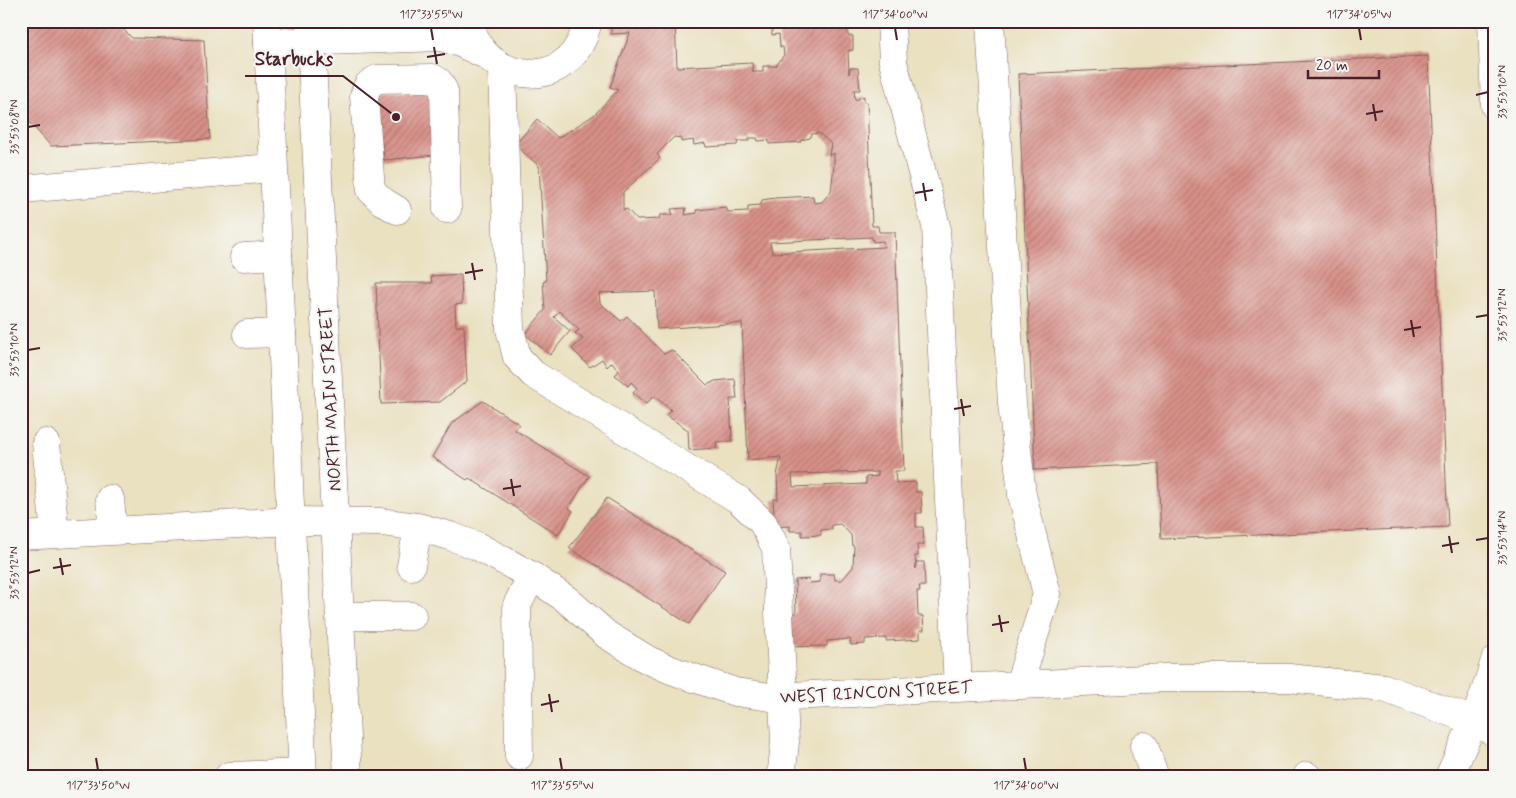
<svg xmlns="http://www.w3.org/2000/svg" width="1516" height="798" viewBox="0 0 1516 798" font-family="Mynerve,sans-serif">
	<defs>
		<pattern id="building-hatch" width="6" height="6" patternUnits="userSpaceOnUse" patternTransform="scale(1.25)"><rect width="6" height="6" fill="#d89189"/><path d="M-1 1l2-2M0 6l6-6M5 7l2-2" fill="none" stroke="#b17670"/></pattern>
	</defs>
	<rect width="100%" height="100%" fill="#f6f6f2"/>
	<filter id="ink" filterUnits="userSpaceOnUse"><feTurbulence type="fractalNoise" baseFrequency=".02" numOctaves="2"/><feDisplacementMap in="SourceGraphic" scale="10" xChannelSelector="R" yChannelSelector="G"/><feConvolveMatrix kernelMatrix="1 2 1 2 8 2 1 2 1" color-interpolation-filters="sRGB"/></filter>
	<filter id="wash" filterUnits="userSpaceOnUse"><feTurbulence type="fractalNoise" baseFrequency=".0096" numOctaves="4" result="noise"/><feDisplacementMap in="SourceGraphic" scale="20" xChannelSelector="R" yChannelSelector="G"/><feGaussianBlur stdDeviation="1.12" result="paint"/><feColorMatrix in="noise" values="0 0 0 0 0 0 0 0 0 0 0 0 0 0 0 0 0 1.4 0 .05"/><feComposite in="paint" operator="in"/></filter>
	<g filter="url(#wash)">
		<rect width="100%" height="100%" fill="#eae1c1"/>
		<g id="blocks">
			<path fill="url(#building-hatch)" fill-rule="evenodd" d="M21,21H115L132,38L204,40L210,139L51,146L21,113Z
				M611,21H675L677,67L752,63L753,72H763V66H776L784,55L783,47H780L779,34L772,35V21H847L848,36H853V50L848,51L849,74L850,68H858L860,90H854L855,100L864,96V102H867L872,226H878L879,232H895L904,471H895L896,483L916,482V492H921L922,513H916V527H923L924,545H917L918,556H915L916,569V562H924L925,586H919L920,591H917L918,616H923L924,630H920V639L886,641V638L865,639V644L851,645L850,639L827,641V646L788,647L786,616L796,613L795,580L809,579L810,583L820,582V574H834L835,580H842L853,567L854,546H852L851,535L840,524L832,525V529L821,530V535L802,536V531H790V526L775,527L773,499H778L777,475L781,457L748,460L742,323L657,329L655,291L599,293L600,303L621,321L627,316L664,354L672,350L707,385L715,381L735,379L737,399H730L732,441L716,442L717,448L689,450L688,430L666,415L671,410L654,396L646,404L633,393L637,388L631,382L628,386L615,375L619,371L612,362L607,367L602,359L590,367L572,349L583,339L575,333L579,330L559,311L554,317L570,331L550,355L525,334L545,310L543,282L546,281L539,166L515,145L537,119L558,138L594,115L618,90L610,87L630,33L611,34ZM819,133L831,144L829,155L834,153V166L831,191L822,202L814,203L813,196L775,198L762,200L761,205L748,206V211L728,212L726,207L696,210L697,213L685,215L686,208L671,209L673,215H660L659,219L637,220L627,209L623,210V192L660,158L657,154L674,137L681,138V142L693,140L694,145L705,143L706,147L737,145L738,141H749V138H757L758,141L769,140V144L801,142V140L810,138L812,134ZM872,237L873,242L883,241L884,247L772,253L770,242ZM878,472V476L866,477V484L793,487L792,474Z
				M1428,56L1448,527L1161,539L1158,464L1035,470L1018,74Z
				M358,92H432L435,155L384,160L382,142H360Z
				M461,274L462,304L455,305L456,326H464L467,381L440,402L381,404L376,283H432L431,276Z
				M483,401L519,424L515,430L589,476L569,508L573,511L558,535L469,478L467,480L432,457L452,423Z
				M607,498L725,571L689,624L569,548Z
				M413,772L431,776L430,777H412Z"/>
		</g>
	</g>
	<g filter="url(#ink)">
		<use href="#blocks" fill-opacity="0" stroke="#826360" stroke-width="1"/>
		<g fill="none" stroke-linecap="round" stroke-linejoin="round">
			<g stroke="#826360" stroke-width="29">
				<path id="minor" d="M470,21C476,71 542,93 574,53C582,43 585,33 588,21
					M891,21L893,62L936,226L958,688
					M990,21L1012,403L1022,495L1047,594L1019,685
					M1492,21L1495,106
					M268,43L441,37L458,42L484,54
					M502,68L510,329L517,357L533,374L739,500L763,523L776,548L785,742L782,770L779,777
					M21,189L273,168
					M397,210L382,201L371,190L364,96L368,85L377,79L433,78L439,82L444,91L447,209
					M244,257L278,255
					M247,334L282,333
					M46,443L55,534
					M110,499L113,531
					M21,536L292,521L381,522L418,527L450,536L477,546L532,576L566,599L607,635L648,660L671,670L735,692L770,697L1166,678H1289L1384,688L1474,721L1495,733
					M411,566L418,527
					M341,616H412
					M1144,746L1155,777
					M519,756L517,605L532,576
					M229,776L303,773
					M1307,776V777
					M1449,777C1466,739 1484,701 1495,660"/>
			</g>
			<g stroke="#826360" stroke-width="29">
				<path id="major" d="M267,21L303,777
					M310,21L348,777"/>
			</g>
			<use href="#minor" stroke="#fff" stroke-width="28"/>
			<use href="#major" stroke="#fff" stroke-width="28"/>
		</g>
	</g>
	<path fill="none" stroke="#4a1f2b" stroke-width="2" d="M431,28L433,40M895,28L897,40M1359,28L1361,40M434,47L437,64M427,57L445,54M1476,95L1488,92M1373,104L1376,121M1366,114L1383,111M28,127L40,125M923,183L926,201M915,193L933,190M472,263L475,280M465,273L483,270M1476,317L1488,315M1411,320L1414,337M1404,330L1421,327M28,350L40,348M961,399L964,416M954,409L971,406M511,479L514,496M503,489L521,486M1449,536L1452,553M1476,540L1488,538M1442,546L1459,543M60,558L63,575M53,568L71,565M28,573L40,570M999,615L1002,632M992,625L1009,622M549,694L552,712M541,705L559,701M96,758L98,770M560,758L562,770M1024,758L1026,770"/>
	<g text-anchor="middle" stroke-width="4.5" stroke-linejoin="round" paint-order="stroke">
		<g font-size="18" fill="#4a1f2b" stroke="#f6f6f2">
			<text transform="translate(330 399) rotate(-93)" y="6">NORTH MAIN STREET</text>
			<text transform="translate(876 692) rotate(-3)" y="6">WEST RINCON STREET</text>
		</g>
	</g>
	<path fill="none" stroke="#4a1f2b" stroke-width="2" d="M396 117L343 76H245"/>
	<circle fill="#4a1f2b" stroke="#f6f6f2" stroke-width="2" cx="396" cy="117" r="5"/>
	<g font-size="19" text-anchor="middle" font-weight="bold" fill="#4a1f2b" stroke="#f6f6f2" stroke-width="4.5" stroke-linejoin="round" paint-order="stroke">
		<text x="294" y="65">Starbucks</text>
	</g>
	<rect width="1516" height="798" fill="none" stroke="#f6f6f2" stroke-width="55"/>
	<path d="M1308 70v8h71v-8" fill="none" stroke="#4a1f2b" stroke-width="2.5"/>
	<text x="1316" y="70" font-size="15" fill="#4a1f2b" stroke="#f6f6f2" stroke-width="4" paint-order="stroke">20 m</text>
	<rect x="28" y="28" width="1460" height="742" fill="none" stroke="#4a1f2b" stroke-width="2"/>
	<g font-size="12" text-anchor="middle" fill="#4a1f2b">
		<text x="431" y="18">117°33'55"W</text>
		<text x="895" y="18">117°34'00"W</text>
		<text x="1359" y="18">117°34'05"W</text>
		<text transform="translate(1502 92) rotate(-90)" y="4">33°53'10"N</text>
		<text transform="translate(14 127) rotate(-90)" y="4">33°53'08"N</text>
		<text transform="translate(1502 315) rotate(-90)" y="4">33°53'12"N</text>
		<text transform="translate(14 350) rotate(-90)" y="4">33°53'10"N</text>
		<text transform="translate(1502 538) rotate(-90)" y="4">33°53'14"N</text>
		<text transform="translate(14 573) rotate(-90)" y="4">33°53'12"N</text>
		<text x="98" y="789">117°33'50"W</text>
		<text x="562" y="789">117°33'55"W</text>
		<text x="1026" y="789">117°34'00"W</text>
	</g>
</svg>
